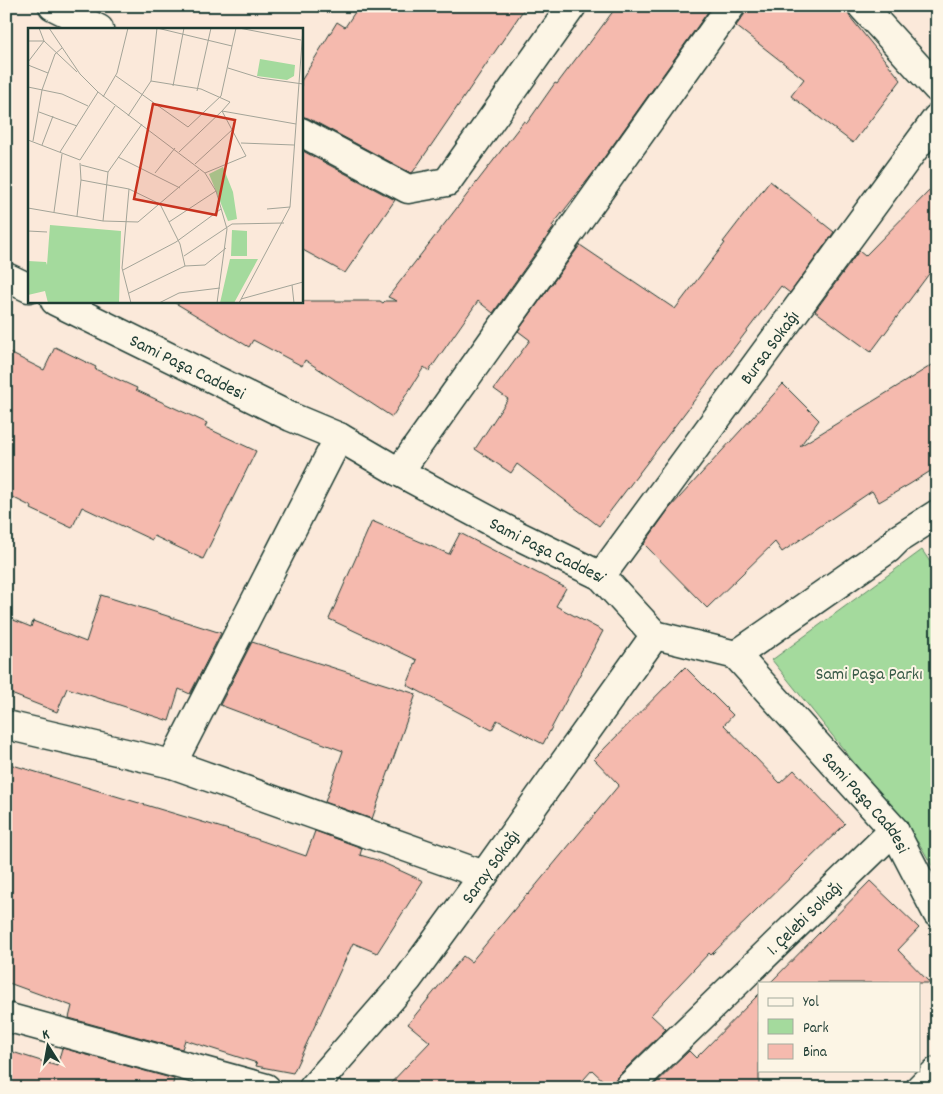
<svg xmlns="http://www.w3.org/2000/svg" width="943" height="1094" viewBox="0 0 943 1094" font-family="Dekko,sans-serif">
	<rect width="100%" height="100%" fill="#fbe9da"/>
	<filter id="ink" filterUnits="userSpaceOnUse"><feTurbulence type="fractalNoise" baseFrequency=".02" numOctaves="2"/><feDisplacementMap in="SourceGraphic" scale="10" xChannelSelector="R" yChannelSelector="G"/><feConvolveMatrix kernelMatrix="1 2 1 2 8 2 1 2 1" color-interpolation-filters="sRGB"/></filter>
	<g filter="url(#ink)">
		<path fill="#a4da9d" stroke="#628c68" d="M922,550L937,572V874L920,845L772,660Z"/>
		<path fill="#f5baae" stroke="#1f3d34" d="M359,6H526L413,172L411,173L308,118L301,116V81L337,22L345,27Z
			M617,6H712L593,173L552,226L554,227L493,313L478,301L429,371L424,367L392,417L305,360L302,366L253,340L249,347L172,301H380L383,303L385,301H397L388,297L524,121L527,123L555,83L557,84L587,44L588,45Z
			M746,6H844L850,17L901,80L853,143L791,96L804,79L736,26L744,15Z
			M301,150L395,200L345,273L301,249Z
			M770,181L834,232L790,293L781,286L599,526L517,464L511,473L475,449L508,399L494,389L530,340L518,331L580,245L675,309L725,243L723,242Z
			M937,183V263L871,352L815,311L859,251L865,256Z
			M55,347L96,367L95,369L137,388L136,390L207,423L205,427L256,451L203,559L154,536L152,540L82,507L72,528L31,509L32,507L6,494V351L44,370Z
			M937,362V467L910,484L879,502L872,491L782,552L775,542L707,608L644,544L669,509L783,384L819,420L800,446Z
			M372,521L449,554L460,533L566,588L556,606L603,631L543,744L497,720L492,730L407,685L417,660L329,619Z
			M101,595L221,633L190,694L179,689L169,721L67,688L57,712L6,692V617L31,627L33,621L86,642Z
			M252,642L416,694L372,819L325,802L343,751L220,705Z
			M685,667L733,715L724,725L780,783L794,770L845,824L711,955L709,953L651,1015L666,1029L617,1077L613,1083V1088H611L592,1070L576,1088H386L430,1042L408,1024L463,956L471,962L527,894L528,895L619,785L594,759Z
			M6,763L239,833L306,856L315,831L362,848L360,855L377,860L423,881L377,953L353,943L293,1073L256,1066L257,1063L185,1040L182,1049L69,1018L72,1006L6,982Z
			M870,881L919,928L898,950L930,983H770Z
			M759,994V1088H651L689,1051L696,1058Z
			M62,1048L174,1079L172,1088H6V1050L57,1066Z"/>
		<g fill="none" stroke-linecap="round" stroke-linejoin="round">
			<g stroke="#1f3d34" stroke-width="31">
				<g id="minor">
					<path d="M53,6L99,29"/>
					<path d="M862,6L937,88"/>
					<path d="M301,132L408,189L447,182L572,6"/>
					<path d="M399,472L731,6"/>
					<path id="s1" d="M601,576L937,118"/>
					<path d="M736,655L888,549L898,539L937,514"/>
					<path d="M6,725L172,764L484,875"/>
					<path d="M172,764L339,437"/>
					<path d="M6,1017L266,1088"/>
					<path id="s2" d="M313,1088L408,979L484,875L655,635"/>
					<path id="s3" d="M628,1088L894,830"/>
					<path d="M920,1088L937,1071"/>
				</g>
			</g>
			<g stroke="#1f3d34" stroke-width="31">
				<g id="tertiary">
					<path d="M6,277L29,288"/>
					<path id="s4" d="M55,301L291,417L339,437L399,472L515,534L601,576L655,635L736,655L894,830L937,913"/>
				</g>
			</g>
			<use href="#minor" stroke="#fcf5e5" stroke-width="28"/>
			<use href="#tertiary" stroke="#fcf5e5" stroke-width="28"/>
		</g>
	</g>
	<g text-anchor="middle" stroke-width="4" stroke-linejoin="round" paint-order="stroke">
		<g font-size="18" fill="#1f3d34" stroke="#fcf5e5">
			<text dy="6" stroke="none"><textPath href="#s1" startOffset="284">Bursa Sokağı</textPath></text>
			<text dy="6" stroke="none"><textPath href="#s4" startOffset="148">Sami Paşa Caddesi</textPath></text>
			<text dy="6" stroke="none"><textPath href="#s4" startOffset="552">Sami Paşa Caddesi</textPath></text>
			<text dy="6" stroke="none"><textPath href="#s4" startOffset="972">Sami Paşa Caddesi</textPath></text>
			<text dy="6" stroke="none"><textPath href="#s2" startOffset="284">Saray Sokağı</textPath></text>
			<text dy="6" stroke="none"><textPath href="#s3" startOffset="245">1. Çelebi Sokağı</textPath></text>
		</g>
		<g font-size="18" fill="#3a5c49" stroke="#fcf5e5">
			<text x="869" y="679">Sami Paşa Parkı</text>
		</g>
	</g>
	<g transform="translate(28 28)">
		<rect width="275" height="275" fill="#fbe9da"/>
		<path d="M232,31L267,37L266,48L259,52L229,48ZM195,139L205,164L209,191L200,193L181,146ZM22,197L93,203L91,275H20L17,263L0,267V233L18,234L19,237ZM204,202L219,203V228H203ZM202,231H230L206,275H192Z" fill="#a4da9d"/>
		<path fill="none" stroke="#a3a498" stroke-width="1" d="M11,0L16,13L49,44M21,0L52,46L70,64L177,145L188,163L199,201L189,275M129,0L204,18M211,0L273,12M0,13H16M0,34L16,13M0,37L20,45M200,40L232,50L275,56M88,48L160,99L193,68L208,0M123,53L173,61L202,74L194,83L218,128L177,145M145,58L156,0M0,59L34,66L60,78M169,63L183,0M75,69L89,45L100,0M11,84L49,98M100,88L123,53L129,0M0,112L52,132L87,78M5,113L14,62L27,26L34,20M213,115L266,117M14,117L25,88M32,124L70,64M151,124L194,83L268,96M90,129L152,160M52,135L53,152M167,136L205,101M53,137L80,144M127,145L147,120M101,161L94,240L103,275M0,180L75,193L110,194L171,142M239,181L262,179M26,184L34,126M49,188L53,152L101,161L132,176L152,216L157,238M75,193L80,144L114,96M141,194L188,163M0,203L19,204M156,228L204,196L256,195M95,242L148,214L193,181M264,257L266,275M101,265L157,238L177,237L198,220M213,271L275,254M131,275L151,265L192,260M211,275L262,179L275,0"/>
		<path fill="#c8321e" fill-opacity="0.15" stroke="#c8321e" stroke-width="2.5" d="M125,76L207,92L188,187L106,171Z"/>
		<rect width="275" height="275" fill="none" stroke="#1f3d34" stroke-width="2.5"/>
	</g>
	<rect width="943" height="1094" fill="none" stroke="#fcf5e5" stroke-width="25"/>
	<rect x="12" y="12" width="918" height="1069" fill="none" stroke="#1f3d34" stroke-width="2" filter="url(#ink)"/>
	<rect x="758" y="982" width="162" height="90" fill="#fcf5e5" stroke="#a4ab9e"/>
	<rect x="768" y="998" width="25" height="8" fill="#fcf5e5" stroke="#a4ab9e"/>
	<text x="803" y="1006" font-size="15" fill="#1f3d34">Yol</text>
	<rect x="768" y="1019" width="25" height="15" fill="#a4da9d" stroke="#a4ab9e"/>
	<text x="803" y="1032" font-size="15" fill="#1f3d34">Park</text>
	<rect x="768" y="1044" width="25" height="15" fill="#f5baae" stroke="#a4ab9e"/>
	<text x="803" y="1056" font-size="15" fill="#1f3d34">Bina</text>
	<g transform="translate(48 1046) rotate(349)" stroke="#fcf5e5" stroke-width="4" paint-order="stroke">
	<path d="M0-4L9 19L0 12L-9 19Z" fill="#1f3d34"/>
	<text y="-8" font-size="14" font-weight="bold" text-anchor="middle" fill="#1f3d34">K</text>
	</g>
</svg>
